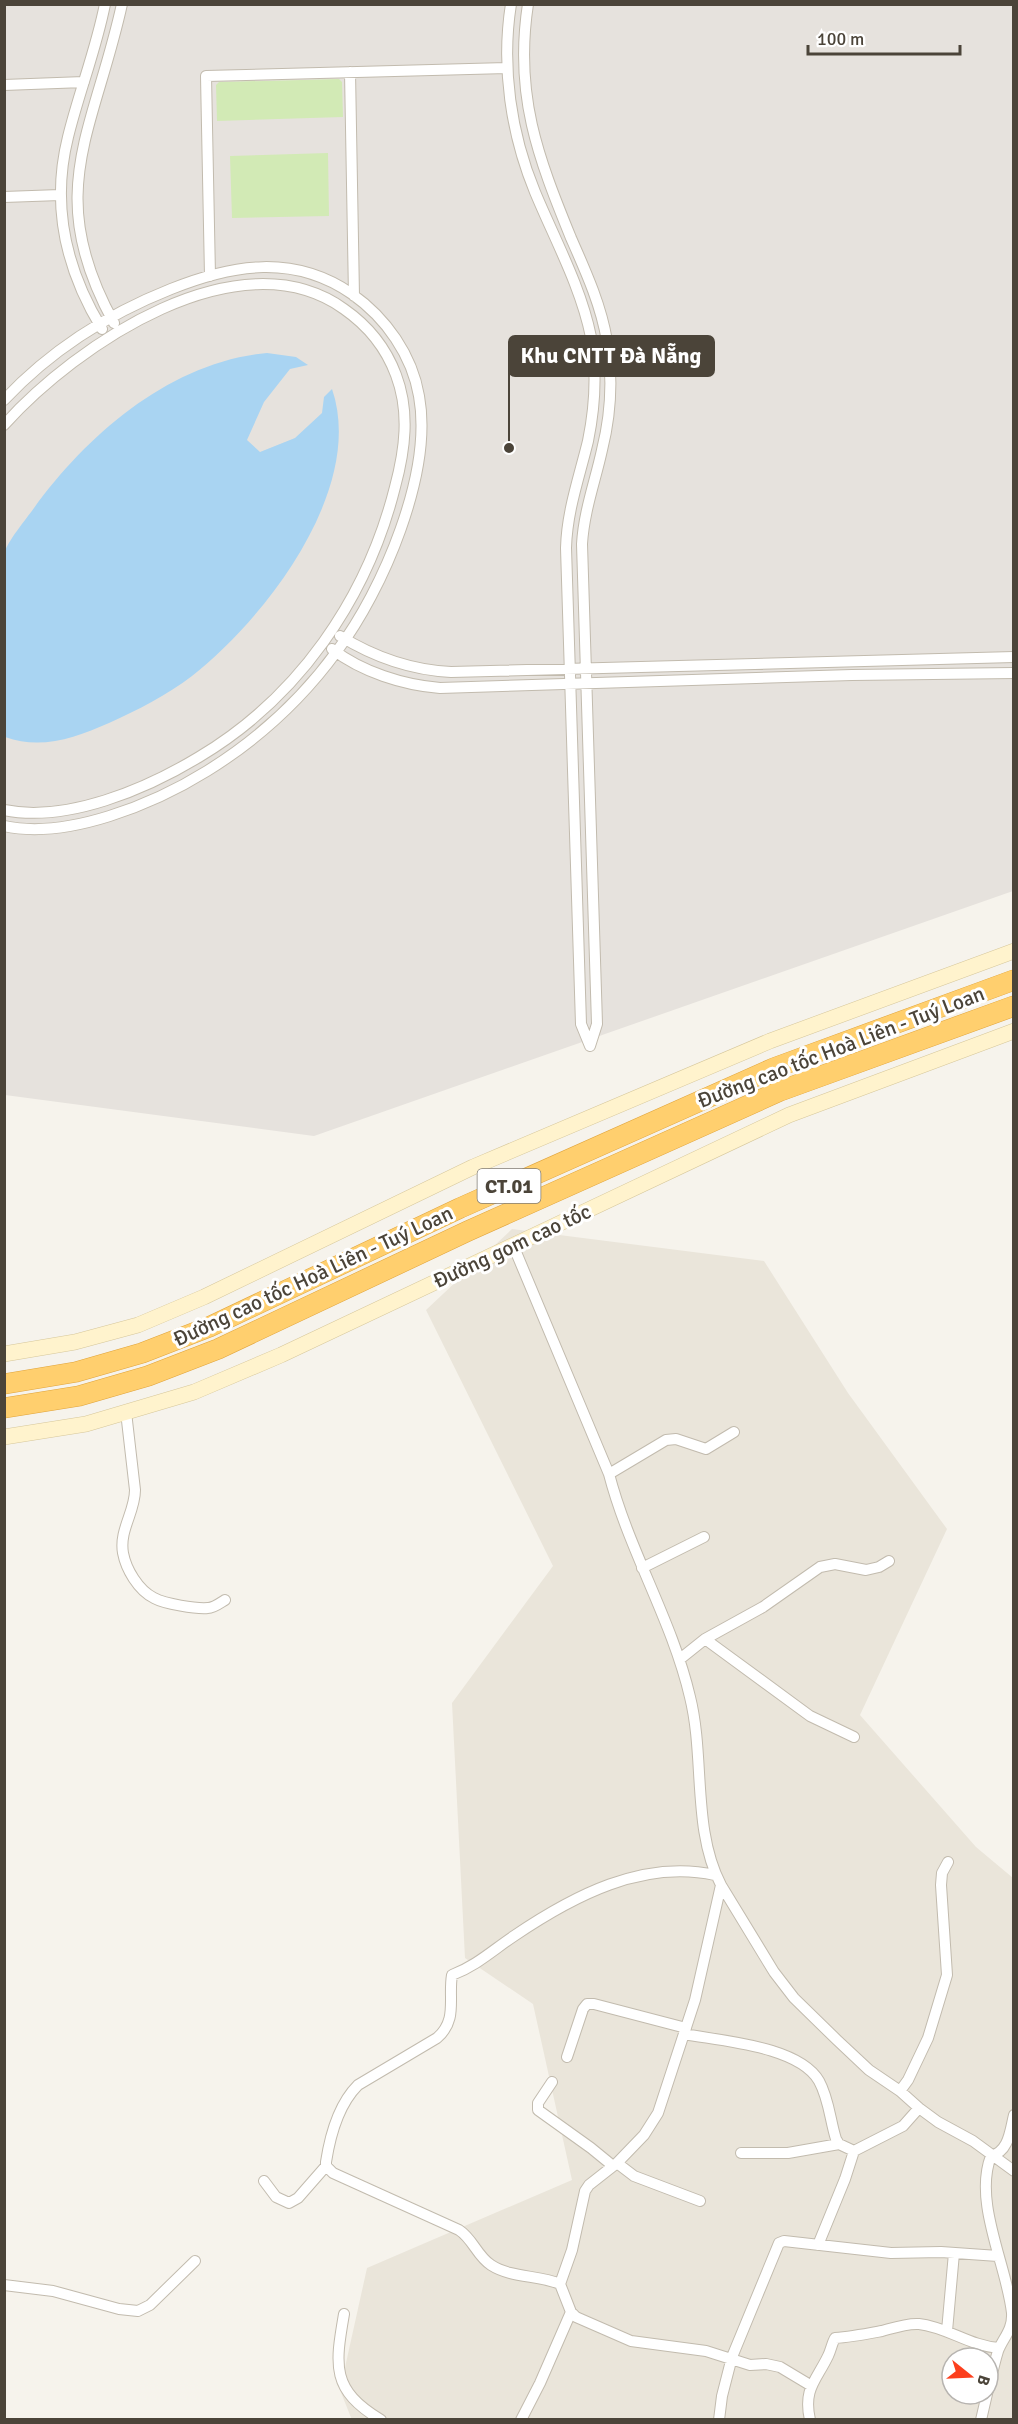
<svg xmlns="http://www.w3.org/2000/svg" width="1018" height="2424" viewBox="0 0 1018 2424" font-family="Signika,sans-serif">
	<rect width="100%" height="100%" fill="#f6f3ec"/>
	<path fill="#eae5da" fill-rule="evenodd" d="M512,1229L764,1261L848,1393L947,1529L860,1715L976,1847L1013,1878V2419L352,2420L340,2390L367,2268L572,2180L533,2004L465,1958L452,1703L553,1566L426,1310ZM952,2358H988V2394H952Z"/>
	<path fill="#e6e2dd" d="M5,5H1013V891L314,1136L5,1095Z"/>
	<path fill="#d2eab5" d="M339,79L342,82L343,117L217,121L216,85L219,82Z
		M328,153L329,216L232,218L230,156Z"/>
	<path fill="#a9d4f2" d="M267,353L296,357L308,365L290,369L264,402L247,440L260,452L295,438L322,413L324,397L332,389C366,488 266,618 192,676C167,695 138,710 109,723C75,738 41,750 5,737C4,695 4,652 4,609C4,592 1,571 4,554C7,542 26,519 34,508C89,433 171,362 267,353Z"/>
	<g fill="none" stroke-linecap="round" stroke-linejoin="round">
		<g stroke="#c2bbae" stroke-width="12">
			<path id="minor" d="M511,4C501,67 511,134 535,192C555,240 581,287 591,337C597,372 595,407 588,441C579,478 567,511 566,548L581,1024L590,1046
				M528,4C514,95 538,157 571,238C586,272 601,305 607,341C613,378 611,414 602,450C595,482 584,511 582,544L597,1024L590,1046
				M350,72L354,296
				M4,85L84,82
				M4,197L60,195
				M210,276L206,76L507,68
				M114,323C42,193 94,132 122,4
				M102,329C66,270 51,205 68,137C79,92 96,50 105,4
				M4,400C51,350 108,314 171,289C233,264 294,254 352,294C386,318 412,355 419,396C433,473 383,590 337,651C302,699 257,740 207,771C154,804 67,840 4,826
				M4,425C76,345 239,234 344,309C367,325 386,348 396,375C410,412 405,450 395,487C367,599 298,698 199,757C146,789 67,823 4,810
				M340,636C374,657 411,670 451,672L1014,657
				M332,649C362,672 403,685 440,688L852,675L1014,673
				M513,1245L609,1474C629,1551 672,1620 690,1697C705,1757 692,1830 721,1885L774,1972L794,1998L837,2040L869,2070L900,2091L919,2108L938,2122L973,2141L1014,2171
				M126,1412L135,1490C135,1512 119,1530 123,1553C126,1569 138,1590 154,1598C165,1604 196,1609 208,1608C214,1608 220,1603 225,1600
				M609,1474L666,1440L676,1439L706,1449L734,1432
				M642,1568L704,1537
				M705,1639L810,1716L854,1737
				M680,1659L705,1639L763,1607L820,1567L835,1564L866,1570L879,1567L889,1561
				M721,1885L695,2000L658,2113L644,2135L617,2163L589,2185L585,2191L572,2250L560,2284L571,2312L576,2317L631,2341L706,2351L750,2365L766,2364L780,2367L810,2385
				M684,2034C721,2041 799,2046 819,2081C829,2099 830,2120 836,2139L839,2144L854,2151
				M567,2057L583,2009L587,2004H594L686,2028
				M552,2082L538,2103V2110L591,2148L613,2166
				M900,2091L908,2080L928,2038L947,1975L941,1885L942,1873L948,1862
				M741,2153H788L839,2144
				M617,2163L634,2176L700,2201
				M264,2181L276,2197L289,2203L298,2198L326,2166
				M818,2245L845,2179L854,2151L903,2126L919,2108
				M560,2284C539,2275 511,2278 491,2265C477,2256 473,2239 459,2230L333,2173L326,2166V2162C330,2136 339,2104 358,2085L437,2038C458,2020 448,1998 452,1975C476,1966 493,1950 514,1936C573,1896 643,1859 715,1875
				M4,2285L53,2291L119,2309L138,2311L150,2305L195,2261
				M344,2314C335,2366 331,2390 381,2420
				M947,2331L954,2253
				M988,2391C991,2378 994,2364 998,2351C1003,2338 1013,2330 1012,2313C1007,2266 973,2202 991,2156C1009,2151 1010,2131 1014,2115
				M521,2420L540,2383L571,2312
				M719,2420L722,2396L732,2357L779,2243L784,2241L891,2253L941,2252L998,2256
				M810,2420C803,2389 816,2381 828,2356C831,2350 832,2343 835,2338C851,2337 866,2334 882,2331C893,2328 907,2323 919,2324C947,2327 970,2346 999,2348
				M981,2420L987,2394"/>
		</g>
		<g stroke="#d6c79b" stroke-width="16">
			<path id="secondary" d="M4,1354L75,1342L138,1325L204,1297L473,1167L770,1041L1014,951
				M4,1437L86,1424L194,1392L281,1355L789,1115L1014,1031"/>
		</g>
		<g stroke="#e0a43c" stroke-width="21">
			<path id="motorway" d="M4,1384L76,1372L142,1353L209,1327L460,1208L774,1068L1014,980
				M4,1408L79,1396L148,1376L218,1349L468,1231L780,1091L1014,1006"/>
		</g>
		<use href="#minor" stroke="#fff" stroke-width="10"/>
		<use href="#secondary" stroke="#fff3cd" stroke-width="15"/>
		<use href="#motorway" stroke="#ffcf6e" stroke-width="20"/>
	</g>
	<g text-anchor="middle" stroke-width="6" stroke-linejoin="round" paint-order="stroke">
		<rect fill="#fff" stroke="#817c74" stroke-width="1.5" x="477.5" y="1169" width="63" height="34" rx="4.5"/>
		<g font-size="20" font-weight="bold" fill="#4b4439">
			<text x="509" y="1193">CT.01</text>
		</g>
		<g font-size="21" fill="#4b4439" stroke="#fff">
			<text transform="translate(841 1047) rotate(-21)" y="7">Đường cao tốc Hoà Liên - Tuý Loan</text>
			<text transform="translate(512 1246) rotate(-25)" y="7">Đường gom cao tốc</text>
			<text transform="translate(313 1276) rotate(-25)" y="7">Đường cao tốc Hoà Liên - Tuý Loan</text>
		</g>
	</g>
	<path fill="none" stroke="#4b4439" stroke-width="2" d="M509 448L509 356"/>
	<circle fill="#4b4439" stroke="#fff" stroke-width="2" cx="509" cy="448" r="6"/>
	<rect fill="#4b4439" stroke="#4b4439" stroke-width="2" x="509" y="336" width="205" height="40" rx="6"/>
	<g font-size="22" text-anchor="middle" font-weight="bold" fill="#fff">
		<text x="611" y="363">Khu CNTT Đà Nẵng</text>
	</g>
	<rect width="1018" height="2424" fill="none" stroke="#4b4439" stroke-width="12"/>
	<g transform="translate(970 2376) rotate(108)"><circle r="28" fill="#ffffff" stroke="#b7b4b0" stroke-width="1.5"/>
	<path d="M0-4.5L10 22L0 15L-10 22Z" fill="#fc3f1d"/>
	<text y="-9" font-size="16" font-weight="bold" text-anchor="middle" fill="#4b4439">B</text>
	</g>
	<path d="M808 45v9h152v-9" fill="none" stroke="#4b4439" stroke-width="3"/>
	<text x="817" y="45" font-size="18" fill="#4b4439" stroke="#ffffff" stroke-width="4.5" paint-order="stroke">100 m</text>
</svg>
